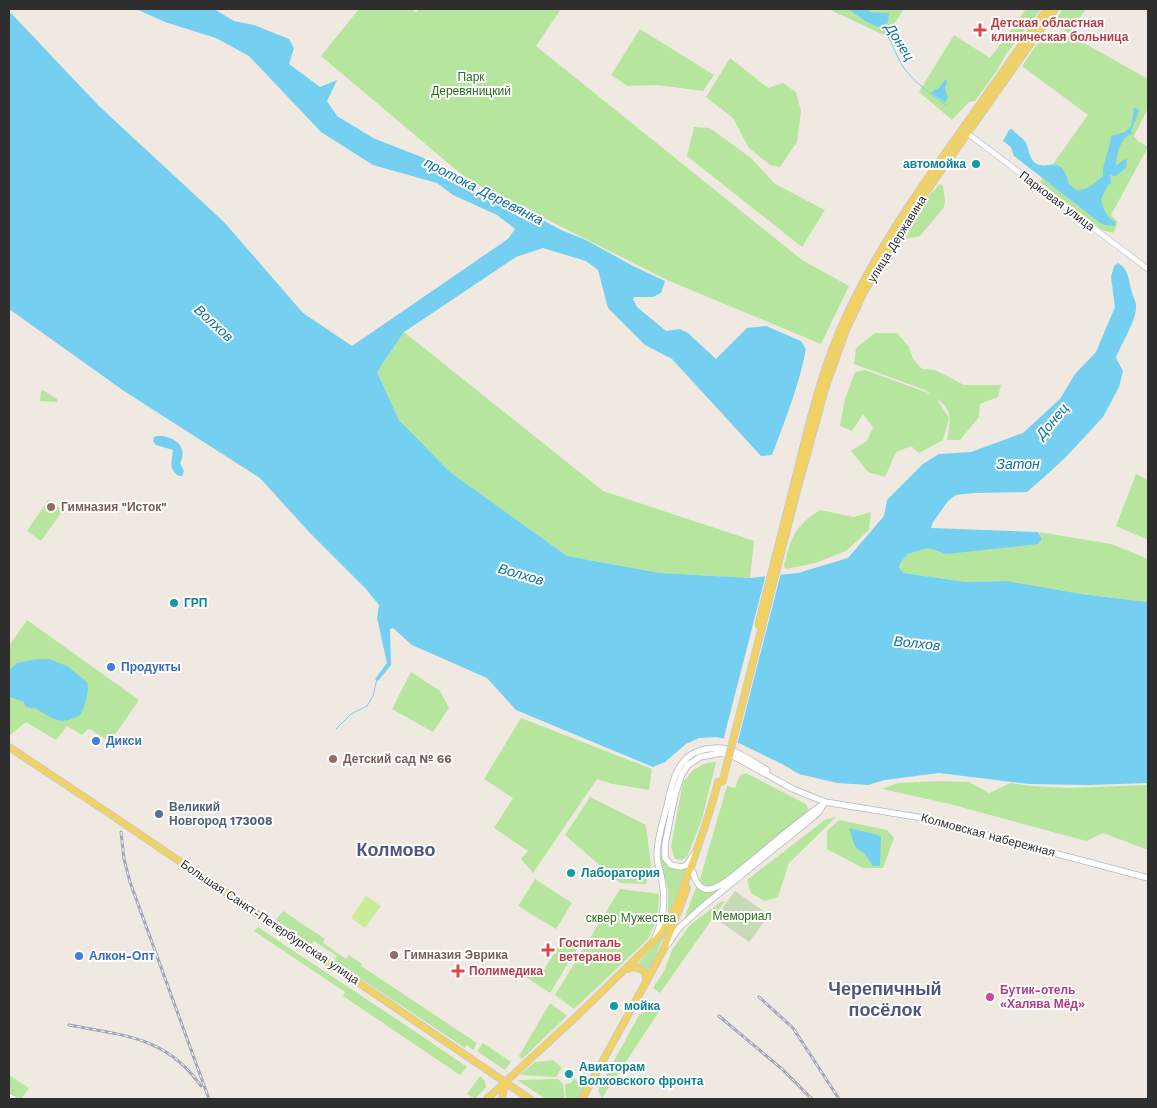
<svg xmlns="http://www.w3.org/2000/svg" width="1157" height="1108" viewBox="0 0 1157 1108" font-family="'Work Sans',sans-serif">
	<rect width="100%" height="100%" fill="#efe9e1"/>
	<path fill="#b6e59e" d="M359,9H411L416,12L419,9H561L536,46L802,260L849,286L821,344L667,280L467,179L321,56Z
		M828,9H904L886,36Z
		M1026,9H1041L1006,54L998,69L975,101L969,102L952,120L919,92L954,35L990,58Z
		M1050,9H1053L937,173L935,171Z
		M1063,9H1086L1069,33L1059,27H1050Z
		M640,29L714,75L703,91L658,85L628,86L611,75Z
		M1055,33L1073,37L1148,79V108L1134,136L1138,141L1148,147L1111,215L1118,222L1113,233L1102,230L1040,182L1088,115L1022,66L1042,37Z
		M730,58L768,88L783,83L796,92L801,111L797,142L780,167L770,165L749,148L733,118L706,97Z
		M694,127L710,128L751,158L775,184L825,210L802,247L687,156Z
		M940,184L943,186L945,201L944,207L920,236L900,240L899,238C912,220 924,199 940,184Z
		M404,332L603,491L754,541L750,578L660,573L567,556L450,472L399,420L377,372Z
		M875,333H897L909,347L913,359L922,369L935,370L964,385H1001L998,397L980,404L979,417L960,440H947C950,422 954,410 937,399L949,418L943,440L919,453L911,446L896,452L885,477L868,472L851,451L867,441L873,427L863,414L852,431L840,426L845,399L855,372L865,370L931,394L925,390L854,364L856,348Z
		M43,390L57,399V402L40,401L41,391Z
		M1136,474L1148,480V540L1116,526Z
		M48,500L63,510L41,541L27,531Z
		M820,510L854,517L871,512L869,530L846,551L815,563L786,569L784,566C791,537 794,527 820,510Z
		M1039,532L1111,544L1148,559V602L1081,594L1007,581L966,582L903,573L899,567L901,562L908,554L928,548L946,554L1042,539Z
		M27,620L139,700L110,742L90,729L87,730L82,735L67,726L56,740L26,722L9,736V646Z
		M411,672L440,691L449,708L433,732L392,709Z
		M521,718L652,769L649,790L613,784L597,779L533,873L521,859L528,851L494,828L513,798L484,779Z
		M716,762L702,819L687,857L680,860L675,859L671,847L683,782L693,770L706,763Z
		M746,773L806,804L809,811L728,877L715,886L709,887L701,883L700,879L727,786L735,788L740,775Z
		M939,781L969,782L989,793L1011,783L1032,786L1067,788L1148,785V850L1103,833L1086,841L950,804L882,789L898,783Z
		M590,797L646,825L651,866L646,884L620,883L565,835Z
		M836,817L789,863L778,897L764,901L751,893L747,880L826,819Z
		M839,820L887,830L894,838L883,868H863L827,849V831Z
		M661,855C668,866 673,869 687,868L668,914V890L661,863Z
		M535,879L572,903L556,929L518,906Z
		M697,885L708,892H718L683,922Z
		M620,889L659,894C659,912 656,923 648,939L574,1009L555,995Z
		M725,901L660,993L653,988L664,971L672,950L690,925L719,903Z
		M283,911L325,939L323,943L346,959L349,955L362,964L361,966L477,1043L473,1050L467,1045L465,1048L334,961L337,956L314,941L311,944L276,920Z
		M258,927C327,974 398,1019 467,1067L460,1075L343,996L345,992L254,931Z
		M665,934L648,974L645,968L637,964Z
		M564,937L577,945L578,947L550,993L523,975L528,967L541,975Z
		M550,1003L567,1016L522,1059L519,1056Z
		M654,1006L662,1007L602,1098L598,1090L639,1015Z
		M483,1043L511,1062L505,1070L477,1051Z
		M553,1060L562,1068L559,1071L557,1077L520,1075L535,1062Z
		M9,1075L29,1088L21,1099L9,1092Z
		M480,1076L485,1081L486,1087L475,1099L467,1094Z
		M574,1078L585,1088L578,1099H566L565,1084L571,1083Z
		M558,1079L563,1084L565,1099H546L517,1080Z"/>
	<path fill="#c8d9b8" d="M735,891L769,915L749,942L715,918Z"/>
	<path fill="#c9ec9a" d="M366,896L381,906L365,928L351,918Z"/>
	<path fill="#75cff0" d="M136,9H214L234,21L254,25L289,39L294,48L289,64L320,87L337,80L327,101L337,116L373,138L424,158L467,188L504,205L530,213L561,230L586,240L633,266L665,281L661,293L653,297H634L633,299L637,307L666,331L680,329L688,333L716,359L747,328L766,326L801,341L806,349C799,386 785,420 772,455L761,456L672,359L645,345L608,308L598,270L586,261L543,248L516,257L404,332L377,372L399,420L450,472L567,556L660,573L750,578L798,573L848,558L884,516L887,500L923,464L939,454L971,452L1023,433L1060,399L1075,374L1096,352L1115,307L1111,277L1114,266L1118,263C1129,270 1128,278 1131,289C1132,295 1137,302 1136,308C1136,321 1121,344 1116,358L1123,371L1119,387L1103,417L1065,458L1042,479L1027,492L973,493L956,495L948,501L933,522L931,528L1038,532L1042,539L1038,544L946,554L928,548L908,554L901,562L899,567L903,573L966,582L1007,581L1081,594L1148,602V783L1089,785L1029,784L939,773L885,780L868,785L837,783L799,774L782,764L741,744L717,737L699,738L686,744L665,762L653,767L516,710L487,678L412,645L393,628L390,629L391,665L378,681L375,679L387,663L377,618L379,605L366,589L309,532L260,478L124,391L9,309V11L99,106L224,222L303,313L352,346L508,239L515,229L497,215L453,195L437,183L373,165L321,132L249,56L216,38L165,22Z
		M851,9H867L870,12L889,13L888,23L878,27L865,21L851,11Z
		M945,80L947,81L945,89L948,97L945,102L932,94L931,92L939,88Z
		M1134,108L1138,109L1139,111L1131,131L1133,133C1119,138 1117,155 1116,166L1123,160L1127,159L1126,168L1115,176L1110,175L1111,183L1108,185L1101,199C1103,208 1106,217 1115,222V226L1105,225L1099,222L1014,156L1011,147L1003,141L1009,130L1012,129C1016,134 1023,138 1026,143C1029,149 1029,157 1034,162C1047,173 1061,151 1069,184C1071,186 1075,189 1077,190C1085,192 1099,180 1103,176C1102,163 1110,150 1111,136L1125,132L1131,126Z
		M157,436C173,435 189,446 180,463L184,471L182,476H179C168,470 172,460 173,450L156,445L153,441L154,437Z
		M37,659H49L67,666L87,682C90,690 85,707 80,715C59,727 53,718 33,707L32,709L25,706L24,702L10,697L9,695V670L17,663Z
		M849,828L878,835L881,837L880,866H873L864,853L857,849L854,844Z"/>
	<path fill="#efe9e1" d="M781,573L737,745L723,741L766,574Z"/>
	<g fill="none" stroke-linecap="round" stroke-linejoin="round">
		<path stroke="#75cff0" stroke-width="1" d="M881,27C893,41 895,55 904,68C915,83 931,94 946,105
			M336,729L351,714L367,706L373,696L377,679"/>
		<g stroke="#b4b7c1" stroke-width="6">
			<path id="tertiary" d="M967,133L1148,269"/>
		</g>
		<g stroke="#b4b7c1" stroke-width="7">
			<path id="secondary" d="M694,854L687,865L681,867L671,865L665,858V844L675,795L682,774L688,765L700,757L721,753L733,756L793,789L825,802L923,818L1148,878
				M693,872C695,880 700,891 710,889C722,887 734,875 743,868C769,847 794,824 822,805
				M654,940C663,921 666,901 662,881C661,872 657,864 657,855C657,839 663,821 667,806C672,781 678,753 707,749C715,748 723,747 730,750C743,754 755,763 767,770
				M668,944L679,928L702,907L806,823L818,813L825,802
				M9,1096L14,1099"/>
		</g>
		<g stroke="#c9c9c9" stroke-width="8">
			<path id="primary" d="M791,496C807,434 820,370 848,312C876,253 913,198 951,145C983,99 1015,54 1047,9
				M795,498L825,389L846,330L864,292L917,205L1055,9
				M9,747L104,810L530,1099
				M627,969L634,967L643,970L646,977V982
				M487,1099L579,1014L660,935C673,917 680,895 688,875C699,844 710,814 718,782
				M502,1099L505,1083
				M582,1099L664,949L687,888"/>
		</g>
		<use href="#tertiary" stroke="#fff" stroke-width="5"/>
		<use href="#secondary" stroke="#fff" stroke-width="5.5"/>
		<use href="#primary" stroke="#f2d163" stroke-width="6"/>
		<g stroke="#a3a6b8" stroke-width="3">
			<path id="rail" d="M121,832L124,859L130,882L209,1099
				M759,997L793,1028L839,1099
				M719,1016L782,1069L812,1099
				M69,1025C124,1036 166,1036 201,1086"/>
		</g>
		<use href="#rail" stroke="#fff" stroke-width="1" stroke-dasharray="4" stroke-linecap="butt"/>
		<g stroke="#c9c9c9" stroke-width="8" stroke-linecap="butt">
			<path id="primary-bridge" d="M758,626L791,496
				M722,783L795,498"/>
		</g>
		<use href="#primary-bridge" stroke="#f2d163" stroke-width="6"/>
	</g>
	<g fill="#e0444e" stroke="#fff" stroke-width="2">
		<path d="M977.5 22.5h5v5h5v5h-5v5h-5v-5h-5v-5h5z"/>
		<path d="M545.5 942.5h5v5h5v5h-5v5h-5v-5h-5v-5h5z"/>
		<path d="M455.5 963.5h5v5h5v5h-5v5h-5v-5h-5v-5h5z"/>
	</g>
	<g fill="#0f9aa8" stroke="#fff" stroke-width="2">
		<circle cx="976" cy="164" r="5"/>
		<circle cx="174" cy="603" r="5"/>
		<circle cx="571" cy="873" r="5"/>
		<circle cx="614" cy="1006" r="5"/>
		<circle cx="569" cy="1074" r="5"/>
	</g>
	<g fill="#8d6e63" stroke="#fff" stroke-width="2">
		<circle cx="51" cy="507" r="5"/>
		<circle cx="333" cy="759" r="5"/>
		<circle cx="394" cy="955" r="5"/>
	</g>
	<g fill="#3f7fe0" stroke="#fff" stroke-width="2">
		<circle cx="111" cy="667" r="5"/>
		<circle cx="96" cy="741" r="5"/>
		<circle cx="79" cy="956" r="5"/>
	</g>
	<circle fill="#5c6f8a" stroke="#fff" stroke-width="2" cx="159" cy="814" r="5"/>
	<circle fill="#d1479c" stroke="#fff" stroke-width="2" cx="990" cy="997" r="5"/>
	<g text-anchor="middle" stroke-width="4" stroke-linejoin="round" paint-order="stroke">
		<g font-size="12" font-weight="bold" fill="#be3a42" stroke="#fff" text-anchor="start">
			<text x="991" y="27">Детская областная<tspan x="991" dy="14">клиническая больница</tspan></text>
			<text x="559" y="947">Госпиталь<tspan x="559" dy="14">ветеранов</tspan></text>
			<text x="469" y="975">Полимедика</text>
		</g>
		<g font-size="12" fill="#2c6e1b" stroke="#fff">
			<text x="471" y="81">Парк<tspan x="471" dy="14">Деревяницкий</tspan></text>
			<text x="742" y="920">Мемориал</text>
			<text x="631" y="922">сквер Мужества</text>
		</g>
		<g font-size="12" font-weight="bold" fill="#0d838f" stroke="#fff" text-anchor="start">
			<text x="966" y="168" text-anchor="end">автомойка</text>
			<text x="184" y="607">ГРП</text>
			<text x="581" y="877">Лаборатория</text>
			<text x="624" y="1010">мойка</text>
			<text x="579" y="1071">Авиаторам<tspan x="579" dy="14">Волховского фронта</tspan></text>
		</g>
		<g font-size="12" fill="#2e2e2e" stroke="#fff">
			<text transform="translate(1057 201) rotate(37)" y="4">Парковая улица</text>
			<text transform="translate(897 239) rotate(-58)" y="4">улица Державина</text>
			<text transform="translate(988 835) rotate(15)" y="4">Колмовская набережная</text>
			<text transform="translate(270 922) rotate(34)" y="4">Большая Санкт-Петербургская улица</text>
		</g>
		<g font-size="12" font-weight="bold" fill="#785e54" stroke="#fff" text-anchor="start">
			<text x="61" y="511">Гимназия "Исток"</text>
			<text x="343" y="763">Детский сад № 66</text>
			<text x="404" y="959">Гимназия Эврика</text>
		</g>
		<g font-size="12" font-weight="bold" fill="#366cbe" stroke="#fff" text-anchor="start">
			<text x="121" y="671">Продукты</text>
			<text x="106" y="745">Дикси</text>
			<text x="89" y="960">Алкон-Опт</text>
		</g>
		<g font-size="12" font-weight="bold" fill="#4e5e75" stroke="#fff" text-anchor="start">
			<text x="169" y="811">Великий<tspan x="169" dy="14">Новгород 173008</tspan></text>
		</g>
		<g font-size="12" font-weight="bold" fill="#b23c85" stroke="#fff" text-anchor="start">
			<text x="1000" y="994">Бутик-отель<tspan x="1000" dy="14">«Халява Мёд»</tspan></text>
		</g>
		<g font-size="14" font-style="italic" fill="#0d6fa3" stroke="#fff">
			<text transform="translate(900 42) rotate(58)" y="5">Донец</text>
			<text transform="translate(484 191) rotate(27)" y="5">протока Деревянка</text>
			<text transform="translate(214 323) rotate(42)" y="5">Волхов</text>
			<text transform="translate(1052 421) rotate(-50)" y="5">Донец</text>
			<text x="1018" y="469">Затон</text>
			<text transform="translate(521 574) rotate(16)" y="5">Волхов</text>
			<text transform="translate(917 643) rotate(6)" y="5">Волхов</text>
		</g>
		<g font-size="18" font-weight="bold" fill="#4d5680" stroke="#fff">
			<text x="396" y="856">Колмово</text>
			<text x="885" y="995">Черепичный<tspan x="885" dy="21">посёлок</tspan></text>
		</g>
	</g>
	<rect width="1157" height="1108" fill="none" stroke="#2e2e2e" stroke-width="20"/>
</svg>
